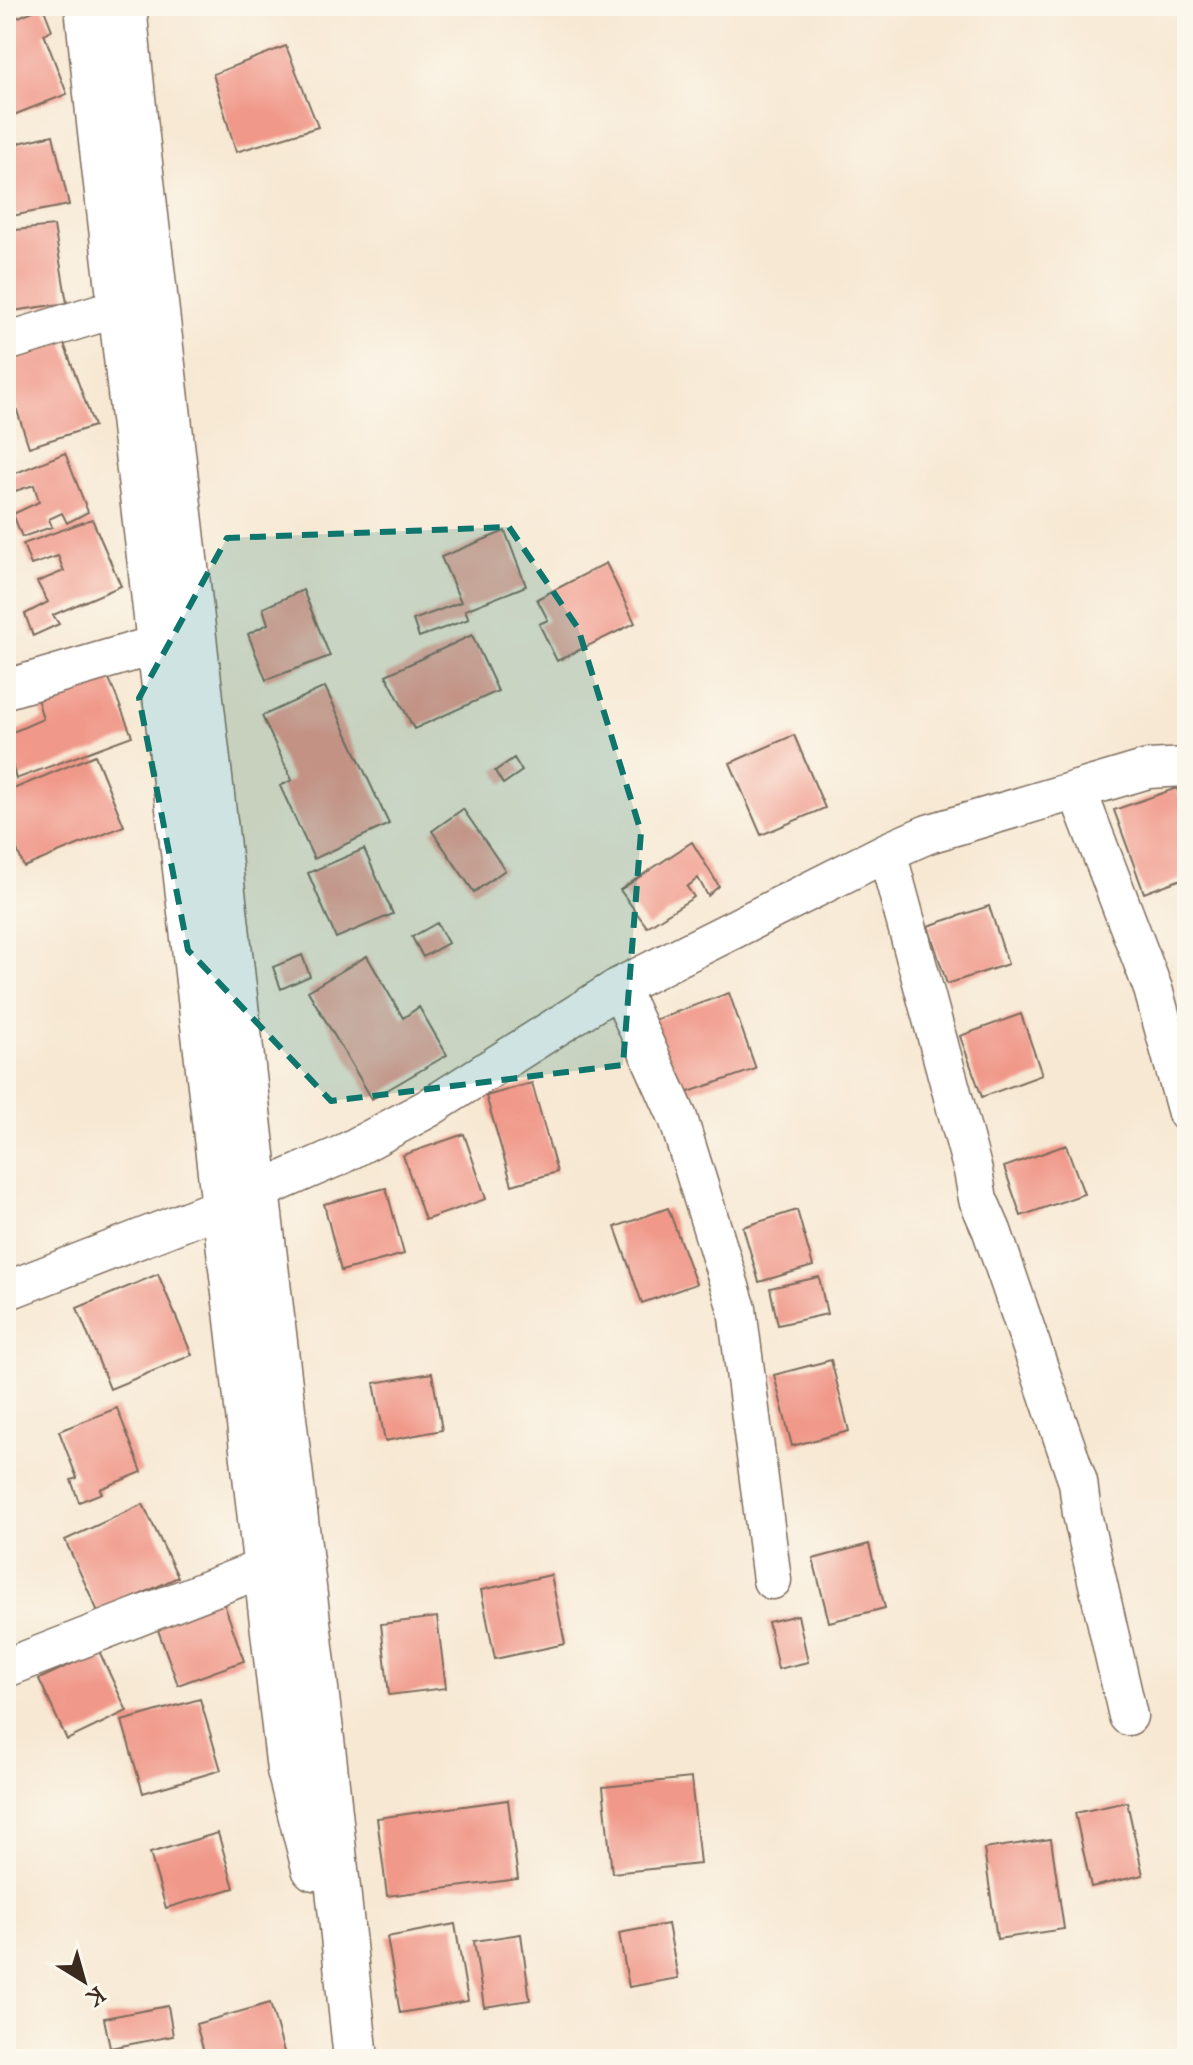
<svg xmlns="http://www.w3.org/2000/svg" width="1193" height="2065" viewBox="0 0 1193 2065" font-family="'Sorts Mill Goudy',serif">
	<rect width="100%" height="100%" fill="#fbf7ec"/>
	<filter id="ink" filterUnits="userSpaceOnUse"><feTurbulence type="fractalNoise" baseFrequency=".0125" numOctaves="2"/><feDisplacementMap in="SourceGraphic" scale="16" xChannelSelector="R" yChannelSelector="G"/><feConvolveMatrix kernelMatrix="1 2 1 2 8 2 1 2 1" color-interpolation-filters="sRGB"/></filter>
	<filter id="wash" filterUnits="userSpaceOnUse"><feTurbulence type="fractalNoise" baseFrequency=".006" numOctaves="4" result="noise"/><feDisplacementMap in="SourceGraphic" scale="32" xChannelSelector="R" yChannelSelector="G"/><feGaussianBlur stdDeviation="1.8" result="paint"/><feColorMatrix in="noise" values="0 0 0 0 0 0 0 0 0 0 0 0 0 0 0 0 0 1.4 0 .05"/><feComposite in="paint" operator="in"/></filter>
	<g filter="url(#wash)">
		<rect width="100%" height="100%" fill="#f7e8d3"/>
		<g id="blocks">
			<path fill="#f0998a" d="M43,7L52,30L44,34L67,94L6,118V22Z
				M286,46L318,127L236,152L213,74Z
				M53,135L69,205L6,217V146Z
				M54,226L67,303L6,312V231Z
				M62,338L94,426L29,447L6,377V358Z
				M65,453L88,512L67,523L62,513L49,519L52,527L22,537L13,514L39,502L34,485L12,492L6,477Z
				M92,519L121,586L53,615L59,624L33,636L25,614L48,602L37,582L64,571L58,556L31,565L23,544Z
				M505,531L526,586L465,610L469,619L419,637L413,620L461,602L441,557Z
				M606,563L635,623L557,661L539,624L548,620L537,599Z
				M303,590L330,656L266,680L248,634L268,624L263,608Z
				M472,635L498,691L414,729L386,675Z
				M106,671L132,736L16,779L6,742V735L43,719L35,691Z
				M325,687L389,824L314,859L280,786L292,780L262,716Z
				M794,735L825,808L761,835L730,763Z
				M95,755L124,826L24,867L6,822V792Z
				M514,758L522,771L503,784L495,771Z
				M1177,788L1187,817V877L1144,893L1114,810Z
				M463,809L505,870L474,892L432,831Z
				M692,842L719,886L708,896L698,878L687,887L694,897L647,927L620,890Z
				M364,849L393,914L336,938L308,873Z
				M989,906L1008,964L947,984L928,926Z
				M437,923L448,943L423,957L412,937Z
				M302,955L310,976L281,989L273,967Z
				M367,956L403,1018L419,1007L447,1055L372,1099L308,991Z
				M729,993L756,1069L677,1096L651,1021Z
				M1021,1014L1042,1075L982,1097L960,1036Z
				M532,1083L557,1172L512,1185L486,1096Z
				M464,1134L486,1199L425,1220L403,1155Z
				M1066,1145L1084,1194L1021,1216L1004,1167Z
				M386,1188L404,1254L341,1271L324,1204Z
				M668,1208L696,1284L642,1303L615,1227Z
				M797,1210L813,1266L759,1282L743,1227Z
				M158,1274L192,1355L110,1389L77,1308Z
				M819,1277L827,1314L778,1325L770,1288Z
				M831,1360L849,1431L792,1446L774,1375Z
				M432,1373L442,1430L385,1441L374,1383Z
				M117,1408L142,1472L100,1489L102,1493L79,1502L71,1480L77,1478L59,1431Z
				M143,1504L178,1577L99,1614L65,1540Z
				M869,1544L885,1608L829,1622L813,1559Z
				M551,1575L565,1644L495,1659L481,1590Z
				M221,1595L244,1661L178,1685L154,1619Z
				M798,1615L808,1662L778,1669L768,1622Z
				M437,1617L446,1688L389,1695L381,1624Z
				M99,1651L127,1711L67,1740L39,1679Z
				M200,1699L221,1770L143,1793L122,1721Z
				M691,1778L700,1864L612,1873L603,1787Z
				M508,1800L518,1879L387,1896L377,1818Z
				M1127,1802L1143,1875L1091,1887L1075,1813Z
				M218,1833L234,1888L166,1908L150,1853Z
				M1051,1839L1064,1929L997,1939L984,1849Z
				M455,1924L468,2001L400,2013L387,1937Z
				M668,1924L678,1978L629,1987L619,1933Z
				M521,1934L530,2000L484,2007L474,1941Z
				M270,2003L286,2059H206L196,2024Z
				M168,2006L173,2036L110,2048L104,2018Z"/>
		</g>
	</g>
	<g filter="url(#ink)">
		<use href="#blocks" fill-opacity="0" stroke="#7d6c5d" stroke-width="2"/>
		<g fill="none" stroke-linecap="round" stroke-linejoin="round">
			<g stroke="#7d6c5d" stroke-width="41">
				<path id="minor" d="M6,342L120,307
					M6,689L159,644
					M1077,790L1153,989L1187,1113
					M887,852L973,1171L978,1199L992,1231L1078,1482L1082,1514L1128,1716
					M619,987L678,1118L737,1309L772,1580
					M6,1291L224,1206L339,1156L427,1109L619,987L887,852L928,834L1148,769L1187,767
					M6,1668L266,1567"/>
			</g>
			<g stroke="#7d6c5d" stroke-width="47">
				<path id="tertiary" d="M87,6L100,132L289,1770L314,1868
					M124,6L136,128L257,1190L325,1765L356,2059"/>
			</g>
			<use href="#minor" stroke="#fff" stroke-width="38"/>
			<use href="#tertiary" stroke="#fff" stroke-width="44"/>
		</g>
	</g>
	<path fill="#0f766e" fill-opacity="0.2" stroke="#0f766e" stroke-width="6" stroke-dasharray="16 10" stroke-linejoin="round" d="M509,527L578,628L641,832L623,1065L331,1101L188,950L139,698L227,538Z"/>
	<rect width="1193" height="2065" fill="none" stroke="#fbf7ec" stroke-width="32"/>
	<g transform="translate(84 1981) rotate(143)" stroke="#fbf7ec" stroke-width="6" paint-order="stroke">
	<path d="M0-6L14 30L0 20L-14 30Z" fill="#3b2a1e"/>
	<text y="-12" font-size="22" font-weight="bold" text-anchor="middle" fill="#3b2a1e">K</text>
	</g>
</svg>
